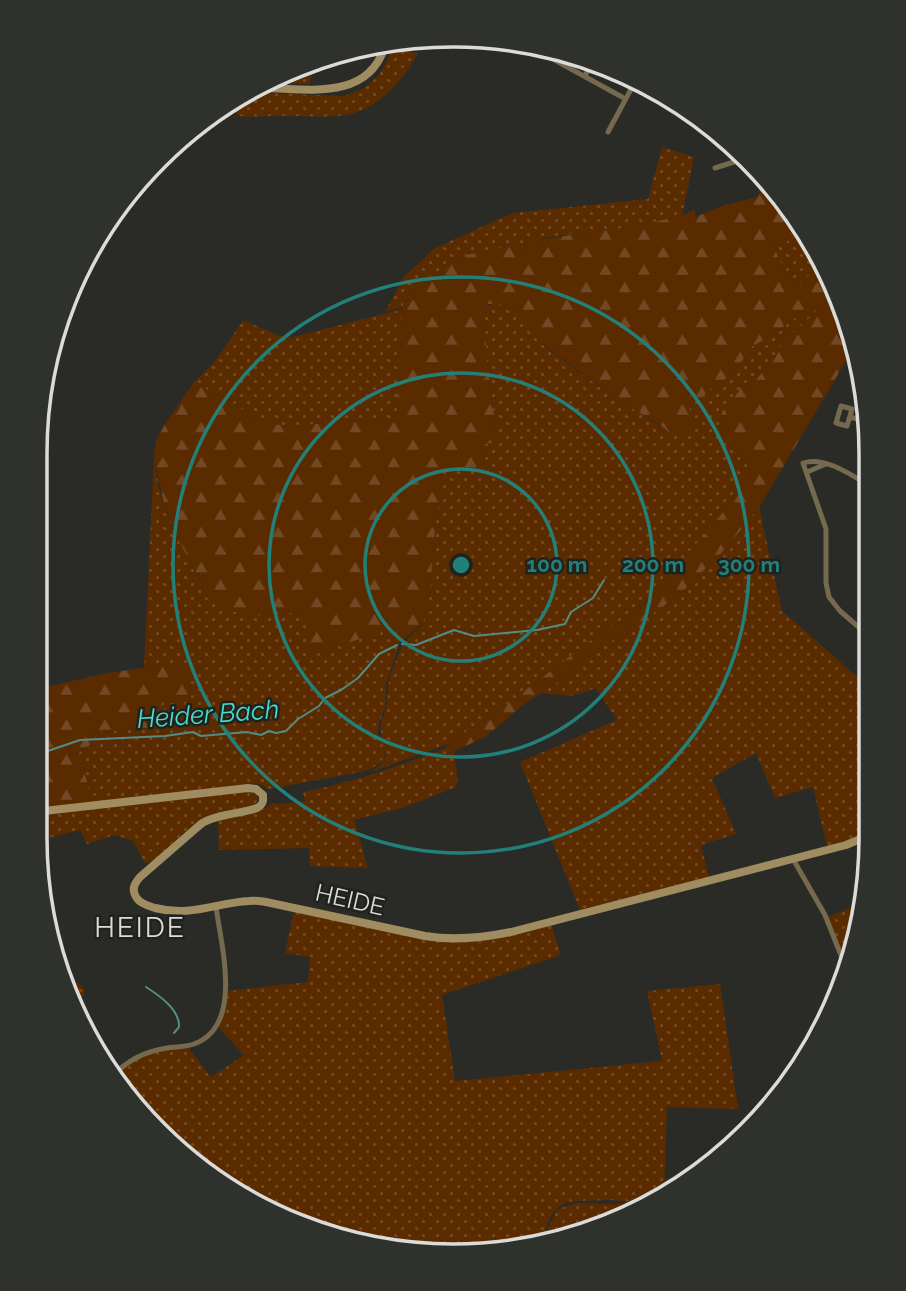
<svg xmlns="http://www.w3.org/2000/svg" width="906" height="1291" viewBox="0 0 906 1291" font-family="Raleway,sans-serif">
	<defs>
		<pattern id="grass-dots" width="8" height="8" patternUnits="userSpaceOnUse" patternTransform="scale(1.75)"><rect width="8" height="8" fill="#5b2b00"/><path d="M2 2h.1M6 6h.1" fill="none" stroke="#724925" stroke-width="1.8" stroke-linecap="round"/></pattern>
		<pattern id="forest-firs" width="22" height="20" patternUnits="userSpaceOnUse" patternTransform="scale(1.75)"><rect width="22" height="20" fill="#5b2b00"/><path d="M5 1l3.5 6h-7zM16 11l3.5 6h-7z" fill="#724925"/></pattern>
	</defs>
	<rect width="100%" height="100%" fill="#2a2b27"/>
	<path fill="url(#grass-dots)" d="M395,47L418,54C402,81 379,109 346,115C328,118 309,116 291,116C277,116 262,116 248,117L240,116L231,108L255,94L264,93L345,96L364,88L379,75L387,62L392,48Z
		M312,61L310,84L274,83Z
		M662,147L694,157L682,217L630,228L555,236L525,243L524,250L482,252L466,255L445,264L438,273L423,279L403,304V307L385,312L404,277L435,248L513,213L648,199Z
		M796,236L808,238L826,265L815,270L800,284C786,278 780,262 775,248Z
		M824,298L813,315L782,343L774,358L757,379L743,386L723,412L721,429L740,457L749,461L748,472L724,511L688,554L665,584L627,618L603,631L510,702L448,744L371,772L381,764L386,755L381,743V724L387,704L388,685L390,676L403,643L422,625L431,590L432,557L442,470C456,465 472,473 485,465L482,453V445L495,442L496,431L486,354V334L479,314C486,304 495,301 507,306C518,311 527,329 536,338C541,343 548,348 553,352C579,372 606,392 634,409C646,417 658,424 670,433L691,412L685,401L692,394L702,399L706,392L728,377L740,364L751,347L762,341Z
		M403,309L397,400L399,422L342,421L299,426H283L271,423L250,414L194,382L214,363L243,320L280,336L293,337Z
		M154,458C157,475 159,492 165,508C177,539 194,568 208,599L255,617L280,611L305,615L310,648L317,653L381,632L398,631L409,635L400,642L386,685V704L379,724L378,734L385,755C381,764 374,768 365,771L269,789L256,783L91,804L77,754L94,742L95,733L151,727L155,711L159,706L166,705L160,666L144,667Z
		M759,507L782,611L869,687L870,831L845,841L827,847L813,787L775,798L756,753L712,778L736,834L701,845L709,877L580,910L520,762L617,720L596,688L573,696L540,693L567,676L591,655L677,597L728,546Z
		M448,747L454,751L458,781L456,787L408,806L354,820L368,868L310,866L309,848L219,850L218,819C234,816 261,816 271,803L279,804L305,801L303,792C354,782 399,766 448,747Z
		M248,791L257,795L258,800L255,804C241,810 225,809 211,815C189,824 171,846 153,861L145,863L133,841L115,835L87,844L80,830L55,836L36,844L35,813L151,800L204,797Z
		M860,904L845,959L828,917Z
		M294,910L467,942L512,934L551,924L561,955L442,995L455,1081L662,1061L647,991L720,984L738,1109L667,1107L664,1196L653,1203L609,1200L576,1201L564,1203L553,1212L547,1224L543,1242L508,1252H398L293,1224L178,1153L112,1077L132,1061L157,1051L188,1047L211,1077L244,1055L217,1026L226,1004L228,991L308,982L310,957L285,953Z
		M61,973L81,985L85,990L78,1009Z
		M576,1203L650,1205L638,1213L545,1241L549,1225L558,1209Z"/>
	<path fill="url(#forest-firs)" d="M770,182L808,238L796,236L775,248C779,262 786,278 800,284L815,270L826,265L853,349L760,506L728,546L677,597L591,655L567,676L527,702L485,737L454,751L446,746L510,702L603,631L627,618L647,601L665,584L688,554L724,511L748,472L749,461L740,457L721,429L722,412L743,386L757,379L774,358L782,343L813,315L822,300L762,341L751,347L740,364L728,377L706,392L702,399L692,394L685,400L691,412L694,425L688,436L680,437L670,433L655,421L636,411L591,380L536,338L522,323L515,312L508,307L498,304H488L479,314L486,334V354L496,431L495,442L482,445V453L485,465C472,473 457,465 442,470L432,557L431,590L423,623L409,635L398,631L381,632L317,653L310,648L304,615L280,611L255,617L235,612L222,607L208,599L198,576L180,543L164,504L154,458L156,440L164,426L194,382L250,414L271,423L283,426H299L342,421L398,422L397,400L403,305L423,279L438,273L445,264L466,255L504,247H517V250H524L525,243C568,233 611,232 654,222C670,218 681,218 695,209V217L725,205L758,197L763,183Z
		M179,663L186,666L189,684L188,694L176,702L159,706L155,711L152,727L95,733L94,742L77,753L87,781L92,805L35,812L38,689L107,673Z"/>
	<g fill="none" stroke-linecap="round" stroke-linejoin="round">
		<path stroke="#528c86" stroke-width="2" d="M402,644L416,645L454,630L474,636L537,630L565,624L571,612L593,598L604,580
			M36,755L80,740L165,736L193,732L201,736L247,732L261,735L269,731L276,733L286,731L298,719L319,706L325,698L341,690L358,678L379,654L397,645
			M146,987C160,996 180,1010 179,1027L174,1033"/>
		<path stroke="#75694e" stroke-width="5" d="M540,52L622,97
			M585,76L591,65
			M608,132L637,78
			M715,168L737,161L741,157
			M841,406L852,409L847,426L836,423Z
			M850,417L868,422
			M807,472L826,464
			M868,485C850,474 824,456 803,463L826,529V583L829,597L840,611L869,636
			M868,492L862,501L868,505
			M868,520L867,522L868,523
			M793,859L825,915L844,963
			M111,1076C130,1060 142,1052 167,1048C176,1047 186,1047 194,1044C244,1026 221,945 216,907
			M727,1153C727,1137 748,1117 762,1109"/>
		<path stroke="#9f8c60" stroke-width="8" d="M266,88C309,89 366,100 384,49
			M35,812L248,788L256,789L263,795C263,800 264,802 260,806C253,813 216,813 201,824L140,877C135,883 131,889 136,897C139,903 148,906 155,908C191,917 215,903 249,901C255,900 260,901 266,902L425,936C455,941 482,938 511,932L846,845L870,835"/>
	</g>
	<g fill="none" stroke="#238079" stroke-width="3.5">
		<circle cx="461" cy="565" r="96"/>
		<circle cx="461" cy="565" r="192"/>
		<circle cx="461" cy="565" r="288"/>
	</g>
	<g text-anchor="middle" stroke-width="5" stroke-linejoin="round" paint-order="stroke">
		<g font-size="24" fill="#dbdcd9" stroke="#20221d">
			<text transform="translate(350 900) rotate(13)" y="8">HEIDE</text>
		</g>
		<g font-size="26" font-style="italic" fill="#47dcce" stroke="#20221d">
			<text transform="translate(208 714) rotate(-4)" y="9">Heider Bach</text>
		</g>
		<g font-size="28" letter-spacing="2" fill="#dbdcd9" stroke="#20221d">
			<text x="140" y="937">HEIDE</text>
		</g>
	</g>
	<path d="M0 0H906V1291H0ZM453 47H453A406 406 0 0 1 859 453V838A406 406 0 0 1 453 1244H453A406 406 0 0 1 47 838V453A406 406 0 0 1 453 47Z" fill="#2f312c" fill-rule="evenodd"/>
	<path fill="none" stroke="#dbdcd9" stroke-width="3.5" d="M453 47H453A406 406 0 0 1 859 453V838A406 406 0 0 1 453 1244H453A406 406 0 0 1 47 838V453A406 406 0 0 1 453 47Z"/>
	<circle cx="461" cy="565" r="10" fill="#238079" stroke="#20221d" stroke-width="3.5"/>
	<g font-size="21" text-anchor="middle" font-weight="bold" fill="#238079" stroke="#20221d" stroke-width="5" stroke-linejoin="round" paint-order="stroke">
		<text x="557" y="572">100 m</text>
		<text x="653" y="572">200 m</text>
		<text x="749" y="572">300 m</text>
	</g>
</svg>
